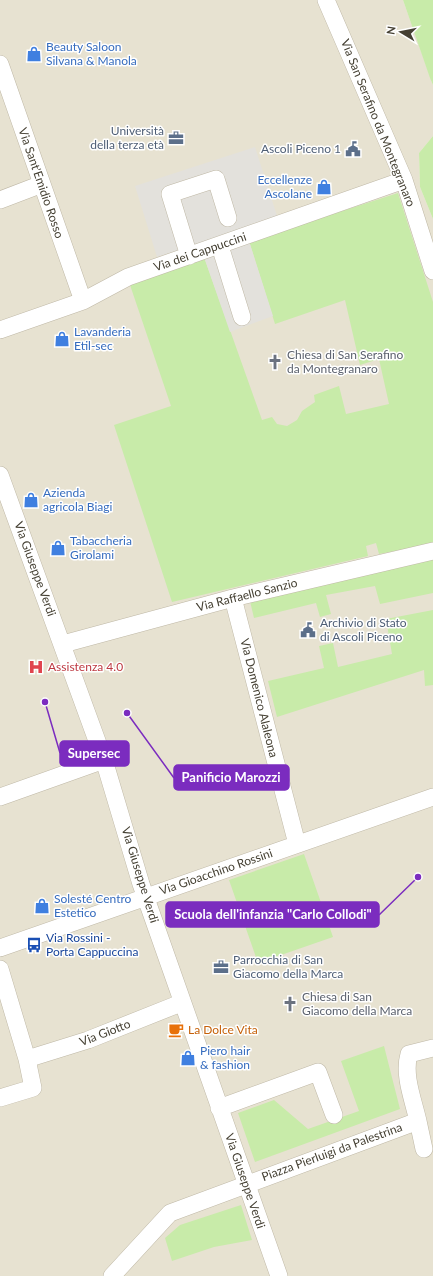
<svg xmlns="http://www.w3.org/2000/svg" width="433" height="1276" viewBox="0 0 433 1276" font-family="Lato,sans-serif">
	<rect width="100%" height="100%" fill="#f3f0e4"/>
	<path fill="#e7e2d1" d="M0,0H403L433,85V136L419,153L420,187L433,219V1276H0Z"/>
	<path fill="#c8eba9" d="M403,0H433V85L430,78Z
		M433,136V219L420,187L419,153Z
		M398,193L433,302V544L379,554L376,543L366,546L368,556L172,602L114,425L171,406L129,282L204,257L262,420L272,417L277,424L287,426L297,420L302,411L315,402L314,395L339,386L346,414L389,404L379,359L360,365L345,300L275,324L249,241Z
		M433,558V593L380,604L375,586L326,595L331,614L320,617L316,603L254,618L249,597Z
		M433,610V685L425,686L424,670L277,717L268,681L324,668L319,646L333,643L338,667L392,654L386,619Z
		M304,854L333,937L258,963L229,880Z
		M384,1046L400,1109L255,1162L238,1113L274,1100L308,1129L359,1111L341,1061Z
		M241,1205L252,1240L214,1247L172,1261L165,1238L180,1225Z"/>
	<path fill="#e3e1dc" d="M255,147L278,219L157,257L135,186Z
		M249,241L273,316L230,332L204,257Z"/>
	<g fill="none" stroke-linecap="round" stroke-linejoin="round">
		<g stroke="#bfb8a6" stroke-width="18">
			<path id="minor" d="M326,0L404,180L433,271
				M0,64L83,301
				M0,200L42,184
				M220,246L242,317
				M189,256L170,194L216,179L228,218
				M0,330L83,301L128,277L404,180
				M0,475L104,760L141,884L279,1276
				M233,598L297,844
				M63,644L233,598L433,551
				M0,797L104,760
				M0,948L433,797
				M0,969L27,1059L33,1088L0,1098
				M27,1059L88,1040L181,1003
				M219,1108L318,1072L334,1115
				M418,1121L424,1149
				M112,1276L170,1213L418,1121C413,1099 403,1075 409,1054L433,1048"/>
		</g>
		<use href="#minor" stroke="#fff" stroke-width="17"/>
	</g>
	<defs>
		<g id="shop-bare" transform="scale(1.2)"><path d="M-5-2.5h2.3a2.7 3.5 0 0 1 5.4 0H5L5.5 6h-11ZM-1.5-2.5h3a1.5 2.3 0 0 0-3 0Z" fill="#3f7fe0" stroke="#fff" stroke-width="2.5" paint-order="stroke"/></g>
		<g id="office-bare" transform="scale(1.2)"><path d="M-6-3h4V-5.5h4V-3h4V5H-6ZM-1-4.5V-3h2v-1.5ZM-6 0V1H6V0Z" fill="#5c6f8a" stroke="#fff" stroke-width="2.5" paint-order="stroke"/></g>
		<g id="civic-bare" transform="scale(1.2)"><path d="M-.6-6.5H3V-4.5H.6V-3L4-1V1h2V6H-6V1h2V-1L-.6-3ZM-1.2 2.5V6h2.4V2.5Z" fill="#5c6f8a" stroke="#fff" stroke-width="2.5" paint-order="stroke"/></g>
		<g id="church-bare" transform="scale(1.2)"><path d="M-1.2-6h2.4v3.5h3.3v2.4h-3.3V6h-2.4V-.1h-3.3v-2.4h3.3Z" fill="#6b7280" stroke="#fff" stroke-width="2.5" paint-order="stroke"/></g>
		<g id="hospital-bare" transform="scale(1.2)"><path d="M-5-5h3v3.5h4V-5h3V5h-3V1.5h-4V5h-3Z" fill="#e0444e" stroke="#fff" stroke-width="2.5" paint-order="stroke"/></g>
		<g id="bus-bare" transform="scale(1.2)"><path d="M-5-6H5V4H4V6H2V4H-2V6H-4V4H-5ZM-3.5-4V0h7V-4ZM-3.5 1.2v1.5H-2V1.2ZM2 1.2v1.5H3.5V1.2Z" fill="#1a4fb4" stroke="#fff" stroke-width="2.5" paint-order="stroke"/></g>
		<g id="cafe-bare" transform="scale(1.2)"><path d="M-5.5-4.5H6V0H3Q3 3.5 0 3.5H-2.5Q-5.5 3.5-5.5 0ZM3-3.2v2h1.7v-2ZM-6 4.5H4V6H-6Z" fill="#e8710a" stroke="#fff" stroke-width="2.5" paint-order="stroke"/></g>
	</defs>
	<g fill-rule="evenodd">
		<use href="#shop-bare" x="34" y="54"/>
		<use href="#office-bare" x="176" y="138"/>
		<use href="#civic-bare" x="353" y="149"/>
		<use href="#shop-bare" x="324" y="187"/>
		<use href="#shop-bare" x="62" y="339"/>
		<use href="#church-bare" x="275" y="362"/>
		<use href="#shop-bare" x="31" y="500"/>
		<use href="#shop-bare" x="58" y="548"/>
		<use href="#civic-bare" x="308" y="630"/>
		<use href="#hospital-bare" x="36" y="667"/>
		<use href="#shop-bare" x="42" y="906"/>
		<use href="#bus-bare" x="34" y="945"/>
		<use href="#office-bare" x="221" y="967"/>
		<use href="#church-bare" x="290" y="1004"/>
		<use href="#cafe-bare" x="176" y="1030"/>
		<use href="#shop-bare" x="188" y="1058"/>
	</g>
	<g text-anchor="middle" stroke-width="3" stroke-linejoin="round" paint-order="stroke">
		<g font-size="12" fill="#366cbe" stroke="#fff" text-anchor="start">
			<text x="46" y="51">Beauty Saloon<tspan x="46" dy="14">Silvana &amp; Manola</tspan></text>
			<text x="312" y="184" text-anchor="end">Eccellenze<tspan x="312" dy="14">Ascolane</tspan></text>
			<text x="74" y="336">Lavanderia<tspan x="74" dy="14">Etil-sec</tspan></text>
			<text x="43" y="497">Azienda<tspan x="43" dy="14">agricola Biagi</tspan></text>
			<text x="70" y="545">Tabaccheria<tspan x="70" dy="14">Girolami</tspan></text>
			<text x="54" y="903">Solesté Centro<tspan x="54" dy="14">Estetico</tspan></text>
			<text x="200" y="1055">Piero hair<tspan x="200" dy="14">&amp; fashion</tspan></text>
		</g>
		<g font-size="12" fill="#454033" stroke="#fff">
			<text transform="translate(378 123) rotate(68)" y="4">Via San Serafino da Montegranaro</text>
			<text transform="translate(41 183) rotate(71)" y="4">Via Sant'Emidio Rosso</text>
			<text transform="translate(200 252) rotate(-19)" y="4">Via dei Cappuccini</text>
			<text transform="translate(35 569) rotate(70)" y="4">Via Giuseppe Verdi</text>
			<text transform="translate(247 595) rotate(-14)" y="4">Via Raffaello Sanzio</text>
			<text transform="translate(259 698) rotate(76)" y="4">Via Domenico Alaleona</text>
			<text transform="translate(216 872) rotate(-19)" y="4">Via Gioacchino Rossini</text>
			<text transform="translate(140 875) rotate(73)" y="4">Via Giuseppe Verdi</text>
			<text transform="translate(105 1033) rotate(-21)" y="4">Via Giotto</text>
			<text transform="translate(332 1152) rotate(-20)" y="4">Piazza Pierluigi da Palestrina</text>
			<text transform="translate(245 1181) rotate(71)" y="4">Via Giuseppe Verdi</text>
		</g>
		<g font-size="12" fill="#4e5e75" stroke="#fff" text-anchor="end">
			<text x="164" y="135">Università<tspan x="164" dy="14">della terza età</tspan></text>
			<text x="341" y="153">Ascoli Piceno 1</text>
			<text x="320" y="627" text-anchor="start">Archivio di Stato<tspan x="320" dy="14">di Ascoli Piceno</tspan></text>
			<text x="233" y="964" text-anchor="start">Parrocchia di San<tspan x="233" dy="14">Giacomo della Marca</tspan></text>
		</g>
		<g font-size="12" fill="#5b616d" stroke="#fff" text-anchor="start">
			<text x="287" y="359">Chiesa di San Serafino<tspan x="287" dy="14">da Montegranaro</tspan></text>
			<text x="302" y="1001">Chiesa di San<tspan x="302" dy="14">Giacomo della Marca</tspan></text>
		</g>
		<g font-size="12" fill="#be3a42" stroke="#fff" text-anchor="start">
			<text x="48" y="671">Assistenza 4.0</text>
		</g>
		<g font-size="12" fill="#164399" stroke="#fff" text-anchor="start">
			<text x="46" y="942">Via Rossini -<tspan x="46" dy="14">Porta Cappuccina</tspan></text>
		</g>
		<g font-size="12" fill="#c56008" stroke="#fff" text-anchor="start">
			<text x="188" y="1034">La Dolce Vita</text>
		</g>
	</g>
	<path fill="none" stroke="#7b2cbf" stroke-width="1.5" d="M45 702L60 753M127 713L174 778M418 877L379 915"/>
	<g fill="#7b2cbf" stroke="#fff" stroke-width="1.5">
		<circle cx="45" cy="702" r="4"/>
		<circle cx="127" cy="713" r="4"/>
		<circle cx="418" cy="877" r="4"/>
	</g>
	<g fill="#7b2cbf" stroke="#7b2cbf" stroke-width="1.5">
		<rect x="60" y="741" width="69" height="25" rx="4"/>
		<rect x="174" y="765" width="115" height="25" rx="4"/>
		<rect x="166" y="902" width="213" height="25" rx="4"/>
	</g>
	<g font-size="13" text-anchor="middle" font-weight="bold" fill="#fff">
		<text x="94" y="758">Supersec</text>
		<text x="231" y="782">Panificio Marozzi</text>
		<text x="273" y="919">Scuola dell'infanzia "Carlo Collodi"</text>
	</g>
	<g transform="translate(401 32) rotate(280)" stroke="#ffffff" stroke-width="3" paint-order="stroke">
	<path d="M0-3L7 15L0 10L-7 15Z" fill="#454033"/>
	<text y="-6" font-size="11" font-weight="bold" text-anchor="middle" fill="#454033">N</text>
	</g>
</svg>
